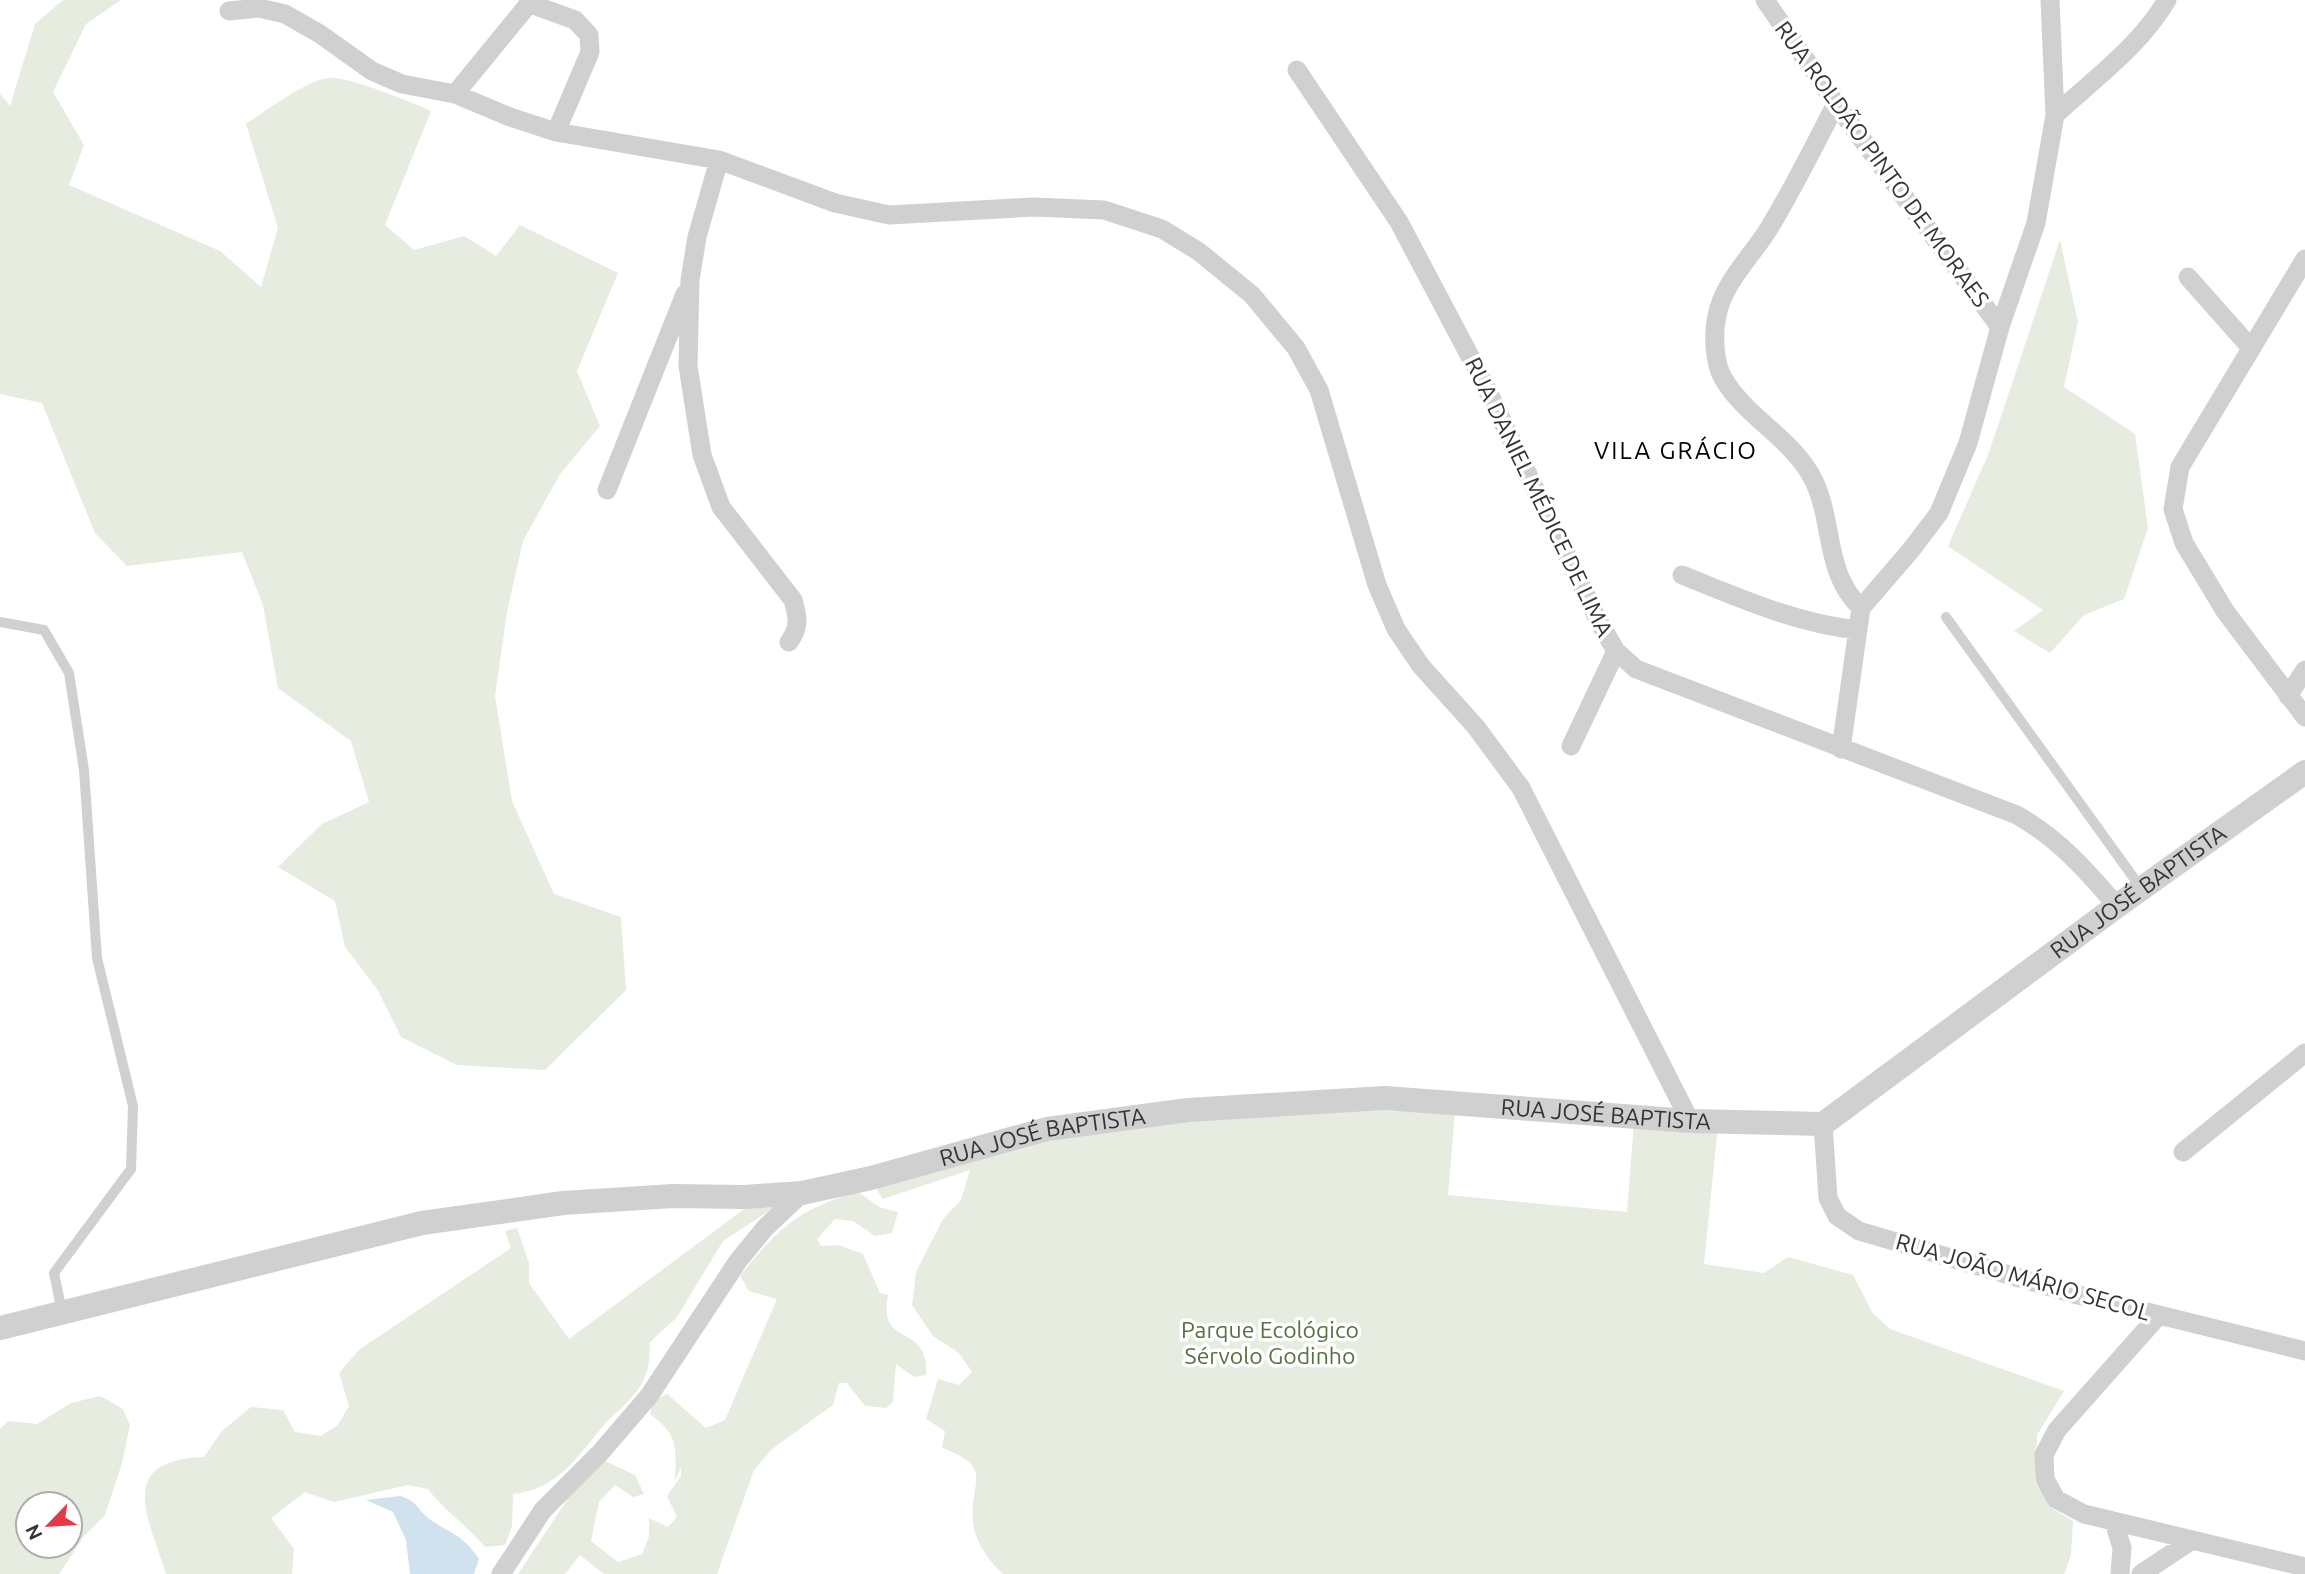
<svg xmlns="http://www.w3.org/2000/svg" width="2305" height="1574" viewBox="0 0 2305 1574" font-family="Ubuntu,sans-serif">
	<rect width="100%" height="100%" fill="#fff"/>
	<path fill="#e6ecdf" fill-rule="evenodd" d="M63,0H121L86,24L53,92L84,145L69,185L220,251L261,287L278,228L246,124C265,111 305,82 327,78C346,75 411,102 431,111L385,225L414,250L464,236L496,256L520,225L618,273L577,371L600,426L560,474L523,541L507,612L495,696L512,801L554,894L621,917L626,990L545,1070L457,1065L401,1037L377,989L345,947L335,901L278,867L322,824L369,802L351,741L278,688L263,605L242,552L127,566L95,533L42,403L0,394V94L10,106L35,24Z
		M2060,240L2078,322L2064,387L2135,434L2148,528L2124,599L2084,615L2050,653L2014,631L2043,610L1948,546L1988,455Z
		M1331,1110L1455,1111L1448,1195L1627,1212L1634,1123L1718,1125L1704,1264L1764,1273L1788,1257L1853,1275L1872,1312L1890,1329L2064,1391L2037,1435L2035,1482L2053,1509L2073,1521L2071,1555L2064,1574H1003C989,1561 975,1542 973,1522C969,1482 996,1467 942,1448L945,1431L926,1419L938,1379L959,1385L972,1372L959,1353L933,1336L912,1305L916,1272L943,1219L961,1200L970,1170L883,1199L876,1188L1011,1147L1128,1124Z
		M858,1192L879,1207L898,1212L892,1233L875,1236L853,1221L835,1219L817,1239L821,1246L838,1245L863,1254L880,1293L888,1295C877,1350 930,1321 926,1375L914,1377L896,1364L893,1402L886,1408L865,1406L847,1383H839L833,1405L772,1449L754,1470L717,1574H604L580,1555L565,1574H518L583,1476L605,1461L635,1475L644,1494L633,1497L615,1485L599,1502L591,1541L618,1562L642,1554L649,1537V1518L668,1527L677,1517L667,1496L681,1476V1467L675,1481C676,1448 679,1435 650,1414L653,1401L667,1394L706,1428L725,1420L777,1299L749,1291L740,1276C777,1229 800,1208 858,1192Z
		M755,1201L781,1203L723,1241L677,1317L650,1342C649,1352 650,1365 646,1374C639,1395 619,1409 605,1424C578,1455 558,1490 513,1494L512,1526L505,1545L485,1547C467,1525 444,1511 428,1489L408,1485L334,1502L305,1492L271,1518L294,1549L292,1574H166C149,1519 114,1460 204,1457L222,1431L251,1407L283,1410L295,1432L321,1436L338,1425L349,1406L339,1373L360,1349L511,1248L505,1231L517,1228L529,1263V1283L569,1339Z
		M100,1396L123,1409L130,1425L122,1463L105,1515L85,1535L59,1574H0V1429L8,1421L37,1424L71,1403ZM28,1504H70V1546H28Z"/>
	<path fill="#cfe2ee" d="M400,1496C420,1502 416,1510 431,1520C454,1536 461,1533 479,1559L474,1574H410L406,1540L393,1512L366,1500Z"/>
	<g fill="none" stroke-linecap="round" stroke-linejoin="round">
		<path stroke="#d0d0d0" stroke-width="10" d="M1946,617L2141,888
			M0,622L44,630L69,673L84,770L97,958L133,1106L131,1169L54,1273L62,1312"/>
		<path stroke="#d0d0d0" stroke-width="19" d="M1765,0L1836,104L2000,327
			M528,3L575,20L589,35L590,52L556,132
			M229,11L259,8L285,14L320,34L372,71L402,84L455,94L510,117L556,132L719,160L835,203L889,215L1034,207L1104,210L1162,229L1198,251L1252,295L1296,348L1319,390L1377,585L1396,629L1421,666L1476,727L1521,788L1690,1121
			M1297,70L1399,222L1483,381L1599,622L1616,651L1636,669L2017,815C2059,839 2086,870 2117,906
			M455,94L532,0
			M1836,104C1814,146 1793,189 1768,230C1751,257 1723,283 1717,316C1713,334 1714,362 1723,378C1746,418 1794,439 1814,481C1834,523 1824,573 1861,608
			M2055,115C2094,79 2140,46 2167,0
			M719,160L697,237L690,280L688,366L702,455L721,507L793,600C798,617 800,627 789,642
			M2305,259L2180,467L2173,509L2184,543L2225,611L2305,717
			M2188,277L2250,347
			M607,490L685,294
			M1682,575C1739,598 1795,623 1857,630
			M2288,696L2305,670
			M1571,746L1616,651
			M1841,749L1861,608L1911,550L1939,513L1968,443L2000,327L2036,223L2055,115L2050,0
			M1823,1124L1828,1198L1837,1216L1859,1231L2074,1294L2305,1351
			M2183,1152L2305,1053
			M2159,1315L2057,1430L2044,1455L2045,1479L2056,1499L2084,1514L2305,1567
			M2114,1522L2122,1548L2120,1574
			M501,1574L543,1510L600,1453L649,1396L738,1261L765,1228L802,1193
			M2141,1574L2189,1542"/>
		<path stroke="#d0d0d0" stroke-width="24" id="s1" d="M0,1328L422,1223L563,1203L673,1196L744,1197L802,1193L871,1178L1047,1129L1188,1110L1385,1098L1690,1121L1823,1124L2117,906L2305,772"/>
	</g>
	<g text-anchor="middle" stroke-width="7" stroke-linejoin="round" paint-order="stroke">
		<g font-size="23" fill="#333" stroke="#fff">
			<text transform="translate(1882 164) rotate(54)" y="8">RUA ROLDÃO PINTO DE MORAES</text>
			<text transform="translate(1539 497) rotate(64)" y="8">RUA DANIEL MÉDICE DE LIMA</text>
			<text dy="8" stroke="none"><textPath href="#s1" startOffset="2240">RUA JOSÉ BAPTISTA</textPath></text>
			<text dy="8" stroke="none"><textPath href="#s1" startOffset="1631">RUA JOSÉ BAPTISTA</textPath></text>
			<text dy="8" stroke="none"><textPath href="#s1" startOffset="1064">RUA JOSÉ BAPTISTA</textPath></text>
			<text transform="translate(2023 1277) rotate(16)" y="8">RUA JOÃO MÁRIO SECOL</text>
		</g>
		<g font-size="23" fill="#56703f" stroke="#fff">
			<text x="1270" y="1338">Parque Ecológico<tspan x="1270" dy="26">Sérvolo Godinho</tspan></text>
		</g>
		<g font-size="24" letter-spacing="2" fill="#000" stroke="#fff">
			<text x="1676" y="459">VILA GRÁCIO</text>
		</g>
	</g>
	<g transform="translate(49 1525) rotate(245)"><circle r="33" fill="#ffffff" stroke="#adadad" stroke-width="2"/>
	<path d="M0-5L12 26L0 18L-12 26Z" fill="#e63946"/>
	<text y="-10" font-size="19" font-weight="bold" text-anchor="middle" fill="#333333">N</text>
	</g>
</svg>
